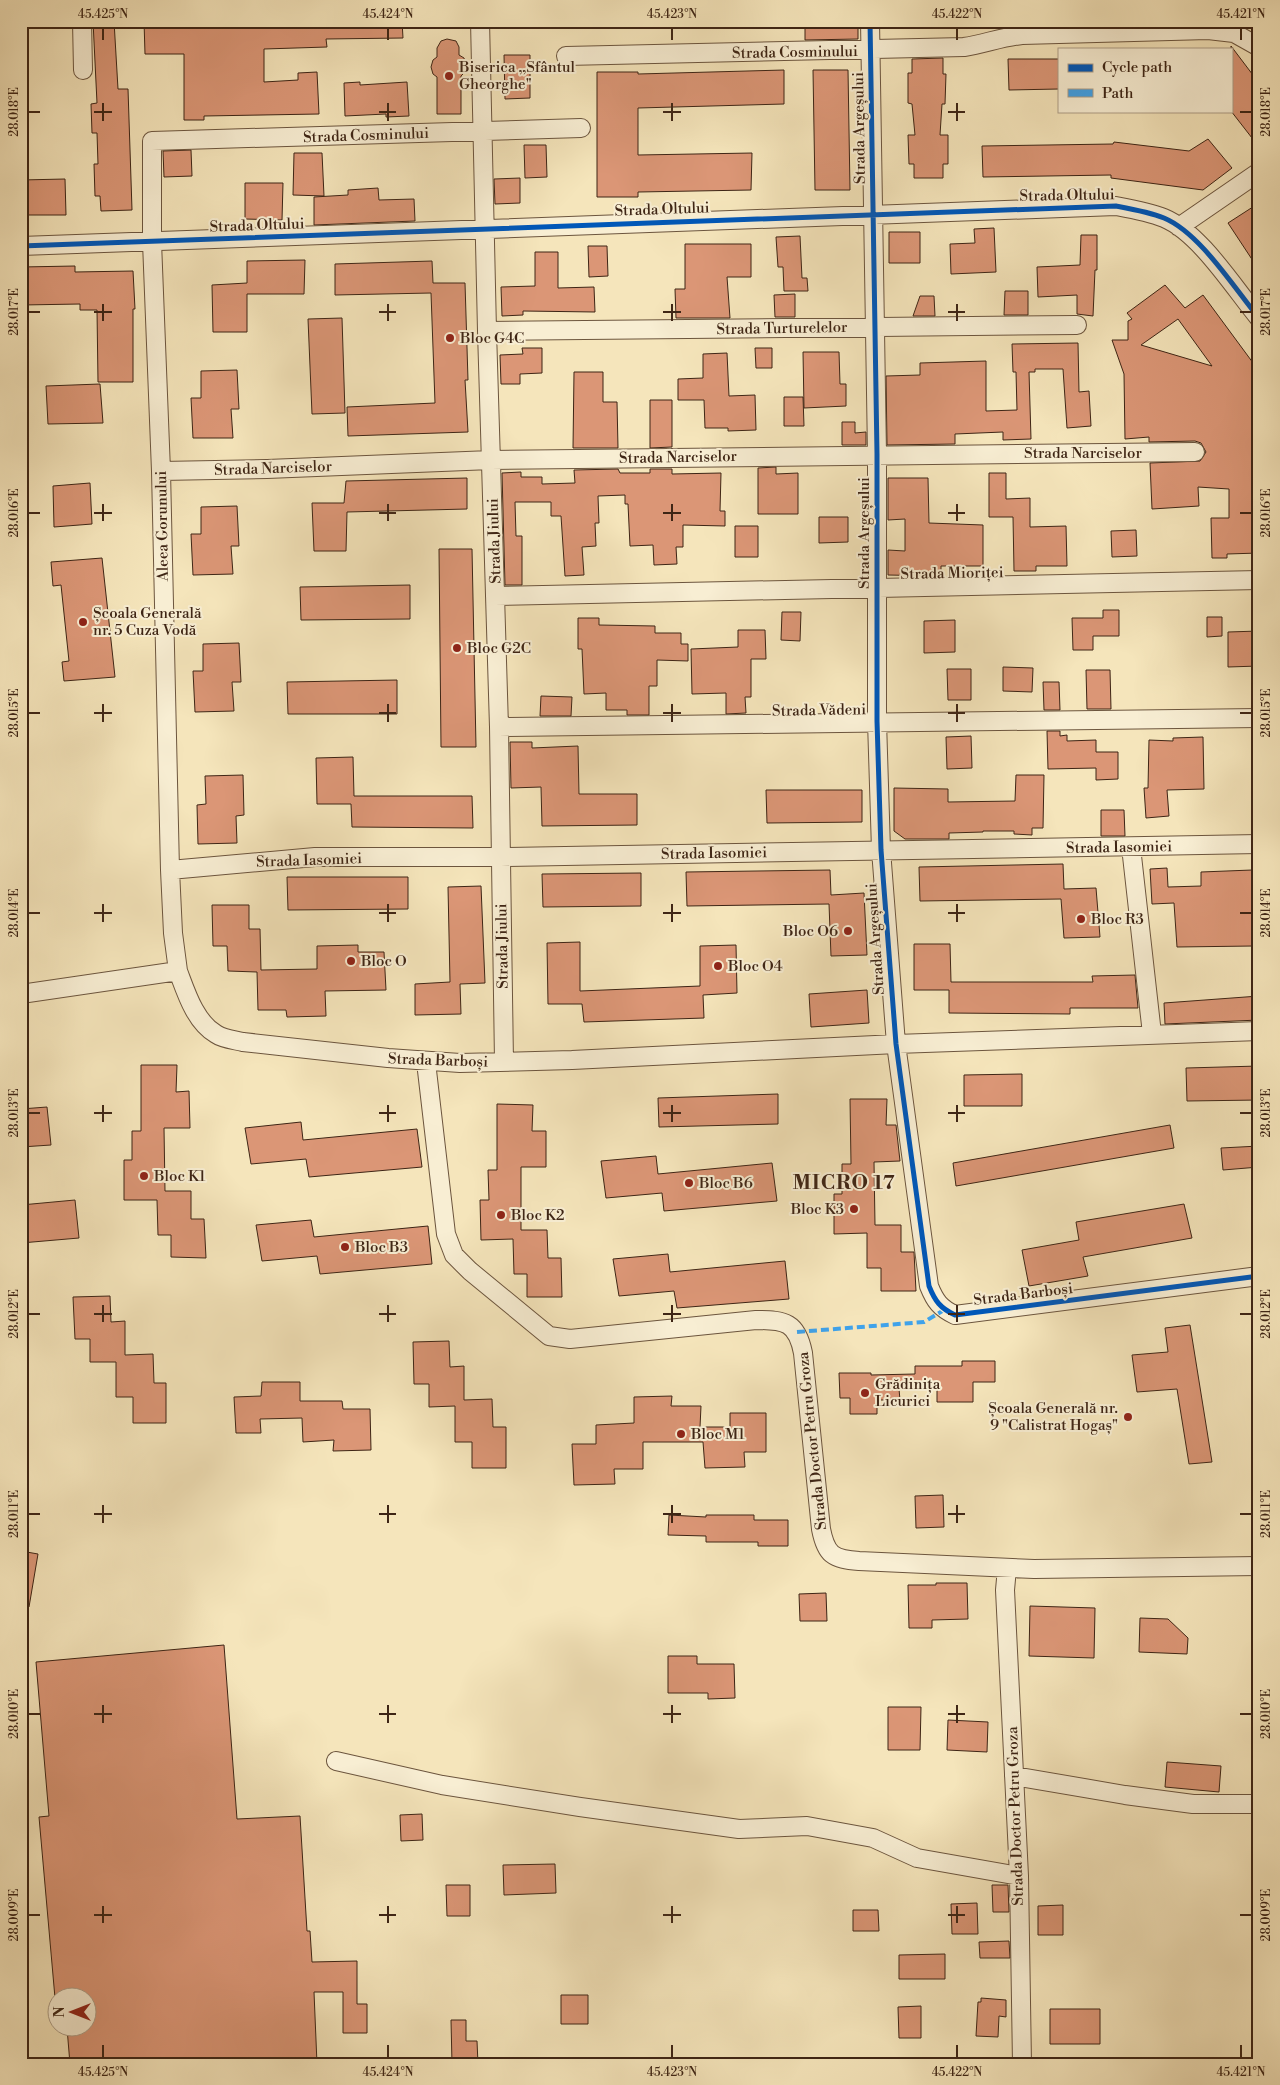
<svg xmlns="http://www.w3.org/2000/svg" width="1280" height="2085" viewBox="0 0 1280 2085" font-family="'Libre Bodoni',serif">
	<rect width="100%" height="100%" fill="#f5e5bb"/>
	<filter id="stains"><feTurbulence type="fractalNoise" baseFrequency=".004" numOctaves="4"/><feColorMatrix values="0 0 0 0 .2 0 0 0 0 .09 0 0 0 0 .02 0 0 0 .5 -.17"/></filter>
	<radialGradient id="worn" r=".72"><stop offset=".6" stop-color="#630" stop-opacity="0"/><stop offset="1" stop-color="#630" stop-opacity=".3"/></radialGradient>
	<path fill="#db9676" stroke="#3e2515" fill-rule="evenodd" d="M93,21H114L118,89H128L132,210L101,211L100,196H95L94,164H98L97,133H92L91,104L97,103Z
		M144,21H402L403,38L326,39L327,47L264,49V82L298,80V73L317,72L319,114L204,116V120H184V54H145Z
		M858,21V39L805,40V22Z
		M447,39L456,41L459,47V55L464,58L466,65L464,73L461,76V114H437V77L433,74L431,67L433,60L437,57V48L441,41Z
		M1231,46L1259,83V147L1231,111Z
		M504,55H530V98L505,99Z
		M943,58V74H946L945,104H942L940,135H948V164H943V178H914V164H909L908,135H915L912,104L908,103V73H912V59Z
		M1008,59H1059V89L1009,90Z
		M784,70V104L638,108V155L752,153L751,190L638,192V197H597V72H638V74Z
		M813,70H848L850,190H815Z
		M360,82V85L407,82L409,116L386,117V114L345,116L344,83Z
		M1208,139L1232,168L1203,190L1111,178V175L983,177L982,146L1113,144L1114,142L1189,151Z
		M524,145H546L547,177L525,178Z
		M191,150L192,176L164,177L163,151Z
		M294,153H322L324,196L293,195Z
		M520,178V203L495,204L494,179Z
		M65,179L66,215H21V180Z
		M245,183H283L282,220L245,219Z
		M378,188L379,200L414,199L415,221L314,225V197L348,195V190Z
		M1259,203V270L1228,223Z
		M994,228L996,272L951,274L950,244L975,243L974,229Z
		M889,232H920V263H889Z
		M1081,235H1097V270H1095L1093,316L1077,314V295L1038,297L1037,267L1080,265Z
		M800,236L802,278H807L808,291H784L783,267H778L776,237Z
		M685,244H751V277H727L730,318H676L675,289H685Z
		M588,246H607L608,276L589,277Z
		M535,252H558V288L594,287L595,312L523,311V315L502,316L501,287L535,286Z
		M305,260L304,294H247V332H213L212,285L247,283V261Z
		M432,261L433,283H465L468,380H465L468,432L348,436L347,407L435,403L431,293L335,295V264Z
		M75,266V272L133,271L135,309H133V382H98L97,310H80V304L22,305L21,267Z
		M1165,285L1185,308L1203,295L1259,371V480L1255,516H1259V553L1227,554V558H1212L1211,518H1229V489L1198,487L1199,506L1152,509L1150,463L1200,461L1206,452L1201,443L1195,441L1149,442V437L1125,439L1124,374L1112,340H1128V321L1132,319L1127,313ZM1178,319L1212,366L1141,345Z
		M1005,291H1028V315H1004Z
		M795,294V317H775L774,295Z
		M920,296H934L935,316H913Z
		M342,318L345,413L312,414L308,319Z
		M1078,343L1079,392L1089,391L1091,426L1067,428L1063,369H1035V372H1029L1031,439L1003,440V432L955,434V444L887,445L886,376L920,375V363L986,361V411L1017,410L1016,372H1013L1012,344Z
		M522,348H542V373L520,374V384H501L500,355L523,354Z
		M755,348H772V368H756Z
		M803,352H839L840,384H846V406L804,408Z
		M727,353L729,396L755,395L756,430L728,431V428H705L704,400H678V379L703,378V354Z
		M237,370L239,409H231L233,438H193L191,398H201V371Z
		M574,372H603V402H617L618,448H573Z
		M100,384L103,423L48,424L46,386Z
		M784,397H803L804,426H784Z
		M650,400H672V447L650,448Z
		M842,422H855V433L866,432V445H842Z
		M776,467V474L798,473V514H758V468Z
		M618,469L620,473H650V469H672V474L721,473L720,511H725V526L683,525V547H676L677,564L654,565L653,545L630,546L628,504H625V495L598,496L599,523H595L596,546L582,547L584,575L565,576L561,516H551V502H515L516,536H522V585H505L502,473L521,472V477H542V484L575,483L574,470Z
		M989,473H1006V499L1030,498V527L1066,526L1067,566H1036V571H1014L1013,517H989Z
		M467,478V509L347,512L346,551H314L312,503H344L346,481Z
		M888,478H928L929,523L983,525V566H941V576L888,575V550L905,551V519L888,520Z
		M90,483L92,524L54,527L53,486Z
		M237,506L239,546H231L233,574L193,575L191,534H201V507Z
		M819,517H848V542L819,543Z
		M735,526H758V557H735Z
		M1136,530L1137,556L1112,557L1111,531Z
		M439,549H472L476,747H441Z
		M102,558L115,677L64,681L62,662L69,661L61,585L53,586L51,562Z
		M410,585V619L301,620L300,587Z
		M1103,610H1119V636H1093V650H1073L1072,618H1103Z
		M782,612H801L800,641L781,640Z
		M1207,617H1222V636L1207,637Z
		M578,618H599V625L655,626V633H681V644H688V661L657,660V686H649V715H627V710H606V693L584,694L582,649H578Z
		M955,620V652L924,653V621Z
		M738,630H765L766,659H751V697H745L746,713L726,714V693L692,694L691,649L738,647Z
		M1259,631V666L1228,667V632Z
		M239,643L241,682H232L234,711L195,712L193,671H203V644Z
		M1003,667L1033,668L1032,692L1003,691Z
		M947,669H971V700H948Z
		M1086,670H1110L1111,709H1087Z
		M397,680V714H288L287,682Z
		M1043,682H1059L1060,710H1044Z
		M541,696L572,697L571,716H540Z
		M1047,731H1060V736L1067,735V741L1096,740V752H1118V779L1096,780V768L1048,769Z
		M971,736L972,768L947,769L946,737Z
		M1203,737L1204,789L1167,790L1169,816L1146,818L1144,788H1148L1149,740L1173,741V738Z
		M510,742H532V748L578,746L579,794H637V825L542,826L541,787L511,788Z
		M353,757L354,796H472L473,828L352,827L351,804H317L316,758Z
		M243,775L244,815L236,816L237,843L198,844L197,805L206,804L205,776Z
		M1016,775H1044L1043,828H1032V835L1014,834V831H983V832L949,833V839H905L894,831V788L948,789V802L1015,801Z
		M766,790H862V822L767,823Z
		M1101,810H1124L1125,836H1101Z
		M1063,864L1064,889L1096,888L1100,937L1064,938L1061,899L920,901L919,867Z
		M1167,868L1168,887L1201,886V872L1252,870L1253,946L1177,947L1174,903L1152,904L1150,869Z
		M830,870L831,895L864,893L867,955L831,956L829,904L687,906L686,872Z
		M641,873V906L543,907L542,874Z
		M287,877H408V909L288,910Z
		M481,886L485,983L460,984L461,1014L415,1015V984L450,982L448,887Z
		M212,905H249V929H260L261,970L317,969V946L358,945V952H384L386,990L325,991L326,1016L287,1017L286,1010H258L257,972L228,971L227,946H213Z
		M580,942V991L700,986V946L736,945L737,993L703,995L704,1018L584,1022L582,1004H548L547,943Z
		M914,944H950L951,982H1093L1092,976L1135,975L1138,1008H1070V1014L949,1013V990H914Z
		M867,990L869,1023L811,1027L809,994Z
		M1259,996V1020L1165,1024L1164,1003Z
		M141,1065H177L176,1092L189,1091L190,1128H164L165,1191H191V1219H204L206,1258L171,1257V1235H158L157,1200H124V1160H132V1131H141Z
		M1259,1066V1100L1187,1101L1186,1068Z
		M1022,1074V1106H964V1075Z
		M778,1094V1124L659,1127L658,1098Z
		M850,1099H887L886,1125H896L900,1161L874,1162L875,1225H901V1252H914L916,1291H881V1268H867V1233L834,1234V1194H842V1164H851Z
		M497,1104L533,1105L532,1131H546V1167H521V1230H547L548,1258H561L562,1297H527V1274H514L513,1239L481,1240L480,1200H489L488,1170H497Z
		M47,1107L51,1145L21,1147V1109Z
		M301,1122L303,1140L417,1129L422,1167L309,1177L306,1159L251,1164L245,1128Z
		M1170,1125L1174,1148L956,1186L953,1163Z
		M1259,1146V1167L1223,1170L1221,1148Z
		M656,1156L658,1174L772,1163L777,1201L664,1211L662,1193L606,1198L601,1161Z
		M75,1200L79,1238L21,1243V1205Z
		M1184,1204L1192,1238L1083,1257L1088,1276L1029,1286L1022,1250L1079,1240L1076,1222Z
		M311,1220L314,1237L428,1226L432,1264L320,1274L317,1256L262,1261L256,1225Z
		M668,1254L670,1272L785,1261L789,1299L677,1308L674,1291L619,1296L613,1259Z
		M110,1296L111,1322L125,1321V1355L153,1354L154,1383H166V1423H133V1397H116V1362H90V1339H75L73,1297Z
		M1190,1325L1212,1462L1189,1464L1177,1389L1137,1392L1132,1355L1168,1352L1165,1328Z
		M449,1341L450,1367L464,1366V1400L492,1399L493,1427H506V1468H472V1442H455V1406L429,1407V1384H414L413,1342Z
		M962,1361H995V1382H973V1402H937V1389H899L900,1400H877V1414H850V1398H840L839,1373H871V1375L915,1374V1366H962Z
		M262,1382H300V1401H342L343,1409H370L371,1450L333,1451L334,1440L303,1442L302,1418L260,1419L261,1433H236L234,1397L261,1396Z
		M672,1396L671,1406H701L700,1427H730V1413H766V1452H744L745,1467L705,1468L703,1442H643V1469H614L615,1484L574,1485L572,1444H596V1425L634,1423V1397Z
		M943,1495L944,1527L916,1528L915,1496Z
		M669,1515L706,1517V1515H754V1520H788V1546H758V1542H706V1536L668,1535Z
		M21,1551L38,1554L29,1607L21,1606Z
		M936,1583H967L968,1619L932,1620V1628H909L908,1585H936Z
		M826,1593L827,1621H800L799,1594Z
		M1030,1606L1095,1608L1094,1658L1029,1656Z
		M1140,1618L1168,1619L1188,1638L1187,1654L1139,1652Z
		M224,1645L237,1819L300,1816L307,1931H310L312,1962L357,1961V2004H367V2033H343V1992H314L317,2064H70L67,2028H88V1998H55L39,1817L49,1816L36,1662Z
		M668,1656H697V1664H734L735,1698L708,1699V1693H668Z
		M888,1707H921L920,1750H888Z
		M948,1720L988,1722L987,1752L947,1750Z
		M1167,1762L1221,1766L1219,1792L1165,1787Z
		M422,1814L423,1840L401,1841L400,1815Z
		M555,1864L556,1893L504,1895L503,1865Z
		M446,1885H470V1916H447Z
		M992,1885H1008L1009,1912H993Z
		M977,1903L978,1934H952L951,1904Z
		M1063,1905V1935H1038V1906Z
		M853,1910H878L879,1931H853Z
		M1009,1941L1010,1958H980L979,1942Z
		M945,1954V1979H899V1955Z
		M561,1995H588V2024H561Z
		M981,1998L1006,2000V2017L999,2016L998,2037L976,2036L978,2002H981Z
		M921,2006V2038H899L898,2007Z
		M1050,2009H1100V2044H1050Z
		M451,2020H466V2041H477L478,2064H452Z"/>
	<g fill="none" stroke-linecap="round" stroke-linejoin="round">
		<g stroke="#6c553e" stroke-width="20">
			<path id="minor" d="M82,21L83,70
				M480,21L487,331L499,727L504,1062
				M870,21L877,454V721L881,850L896,1044L929,1286C935,1301 940,1308 955,1315L1259,1276
				M566,56L964,47C984,44 1002,37 1022,35L1208,30L1234,33L1259,47
				M1179,227L1259,172
				M21,246L1116,206C1132,209 1149,212 1164,218C1200,233 1234,288 1259,318
				M487,331L1077,325
				M161,471L267,469L491,460L1195,452
				M495,596L1259,580
				M499,727L1259,718
				M1131,847L1152,1034
				M170,870L315,857H501L1259,844
				M178,971L173,933L170,870L161,471L152,242V141L581,128
				M21,994L178,971C186,992 195,1022 216,1034C223,1039 235,1040 243,1042L388,1058L460,1063L572,1060L896,1044L1259,1031
				M426,1062L446,1234L454,1255L470,1271L549,1336L570,1339L756,1320C785,1320 797,1322 803,1353L821,1529C826,1555 833,1559 859,1561L1034,1569L1259,1566
				M1007,1568L1005,1590L1019,1876L1022,2064
				M336,1761L442,1785L580,1807L739,1829L807,1826L873,1838L917,1858L1019,1876
				M1014,1776L1125,1795L1193,1804H1259"/>
		</g>
		<use href="#minor" stroke="#f8eed3" stroke-width="18"/>
		<path stroke="#3fa2ea" stroke-width="4" stroke-dasharray="8 4" stroke-linecap="butt" d="M797,1332L924,1322L944,1310"/>
		<g stroke="#f8eed3" stroke-width="8">
			<path id="cycleway" d="M870,21L877,454V721L881,850L896,1044L929,1286C935,1301 940,1308 955,1315L1259,1276
				M21,246L1116,206C1132,209 1149,212 1164,218C1200,233 1234,288 1259,318"/>
		</g>
		<use href="#cycleway" stroke="#0057b8" stroke-width="5"/>
	</g>
	<path fill="none" stroke="#3e2515" stroke-width="2" d="M103,28V40M388,28V40M672,28V40M957,28V40M1241,28V40M103,103V121M388,103V121M672,103V121M957,103V121M28,112H40M94,112H112M379,112H396M663,112H681M948,112H965M1240,112H1252M103,304V321M388,304V321M672,304V321M957,304V321M28,312H40M94,312H112M379,312H396M663,312H681M948,312H965M1240,312H1252M103,504V521M388,504V521M672,504V521M957,504V521M28,513H40M94,513H112M379,513H396M663,513H681M948,513H965M1240,513H1252M103,704V722M388,704V722M672,704V722M957,704V722M28,713H40M94,713H112M379,713H396M663,713H681M948,713H965M1240,713H1252M103,904V922M388,904V922M672,904V922M957,904V922M28,913H40M94,913H112M379,913H396M663,913H681M948,913H965M1240,913H1252M103,1105V1122M388,1105V1122M672,1105V1122M957,1105V1122M28,1113H40M94,1113H112M379,1113H396M663,1113H681M948,1113H965M1240,1113H1252M103,1305V1322M388,1305V1322M672,1305V1322M957,1305V1322M28,1314H40M94,1314H112M379,1314H396M663,1314H681M948,1314H965M1240,1314H1252M103,1505V1523M388,1505V1523M672,1505V1523M957,1505V1523M28,1514H40M94,1514H112M379,1514H396M663,1514H681M948,1514H965M1240,1514H1252M103,1705V1723M388,1705V1723M672,1705V1723M957,1705V1723M28,1714H40M94,1714H112M379,1714H396M663,1714H681M948,1714H965M1240,1714H1252M103,1906V1923M388,1906V1923M672,1906V1923M957,1906V1923M28,1915H40M94,1915H112M379,1915H396M663,1915H681M948,1915H965M1240,1915H1252M103,2045V2058M388,2045V2058M672,2045V2058M957,2045V2058M1241,2045V2058"/>
	<g fill="#8f2418" stroke="#f8eed3" stroke-width="2">
		<circle cx="449" cy="76" r="5"/>
		<circle cx="450" cy="338" r="5"/>
		<circle cx="83" cy="622" r="5"/>
		<circle cx="457" cy="648" r="5"/>
		<circle cx="1081" cy="919" r="5"/>
		<circle cx="848" cy="931" r="5"/>
		<circle cx="351" cy="961" r="5"/>
		<circle cx="718" cy="966" r="5"/>
		<circle cx="144" cy="1176" r="5"/>
		<circle cx="689" cy="1183" r="5"/>
		<circle cx="854" cy="1209" r="5"/>
		<circle cx="501" cy="1215" r="5"/>
		<circle cx="345" cy="1247" r="5"/>
		<circle cx="865" cy="1393" r="5"/>
		<circle cx="1128" cy="1417" r="5"/>
		<circle cx="681" cy="1434" r="5"/>
	</g>
	<g text-anchor="middle" stroke-width="4" stroke-linejoin="round" paint-order="stroke">
		<g font-size="15" fill="#3e2515" stroke="#f8eed3">
			<text transform="translate(795 52) rotate(-1)" y="5">Strada Cosminului</text>
			<text transform="translate(859 128) rotate(-91)" y="5">Strada Argeșului</text>
			<text transform="translate(366 135) rotate(-2)" y="5">Strada Cosminului</text>
			<text transform="translate(1067 195) rotate(-1)" y="5">Strada Oltului</text>
			<text transform="translate(662 209) rotate(-2)" y="5">Strada Oltului</text>
			<text transform="translate(257 225) rotate(-2)" y="5">Strada Oltului</text>
			<text transform="translate(782 328) rotate(-1)" y="5">Strada Turturelelor</text>
			<text x="1083" y="458">Strada Narciselor</text>
			<text transform="translate(678 457) rotate(-1)" y="5">Strada Narciselor</text>
			<text transform="translate(273 468) rotate(-2)" y="5">Strada Narciselor</text>
			<text transform="translate(162 526) rotate(-91)" y="5">Aleea Gorunului</text>
			<text transform="translate(864 533) rotate(-90)" y="5">Strada Argeșului</text>
			<text transform="translate(494 541) rotate(-92)" y="5">Strada Jiului</text>
			<text transform="translate(952 573) rotate(-1)" y="5">Strada Mioriței</text>
			<text transform="translate(819 710) rotate(-1)" y="5">Strada Vădeni</text>
			<text transform="translate(1119 847) rotate(-1)" y="5">Strada Iasomiei</text>
			<text transform="translate(714 853) rotate(-1)" y="5">Strada Iasomiei</text>
			<text transform="translate(309 860) rotate(-2)" y="5">Strada Iasomiei</text>
			<text transform="translate(875 939) rotate(-94)" y="5">Strada Argeșului</text>
			<text transform="translate(502 946) rotate(-91)" y="5">Strada Jiului</text>
			<text transform="translate(438 1060) rotate(2)" y="5">Strada Barboși</text>
			<text transform="translate(1023 1294) rotate(-7)" y="5">Strada Barboși</text>
			<text transform="translate(812 1441) rotate(-96)" y="5">Strada Doctor Petru Groza</text>
			<text transform="translate(1015 1816) rotate(-92)" y="5">Strada Doctor Petru Groza</text>
		</g>
		<g font-size="15" fill="#3e2515" stroke="#f8eed3" text-anchor="start">
			<text x="459" y="72">Biserica „Sfântul<tspan x="459" dy="17">Gheorghe"</tspan></text>
			<text x="460" y="343">Bloc G4C</text>
			<text x="93" y="618">Școala Generală<tspan x="93" dy="17">nr. 5 Cuza Vodă</tspan></text>
			<text x="467" y="653">Bloc G2C</text>
			<text x="1091" y="924">Bloc R3</text>
			<text x="838" y="936" text-anchor="end">Bloc O6</text>
			<text x="361" y="966">Bloc O</text>
			<text x="728" y="971">Bloc O4</text>
			<text x="154" y="1181">Bloc K1</text>
			<text x="699" y="1188">Bloc B6</text>
			<text x="844" y="1214" text-anchor="end">Bloc K3</text>
			<text x="511" y="1220">Bloc K2</text>
			<text x="355" y="1252">Bloc B3</text>
			<text x="875" y="1389">Grădinița<tspan x="875" dy="17">Licurici</tspan></text>
			<text x="1118" y="1413" text-anchor="end">Școala Generală nr.<tspan x="1118" dy="17">9 "Calistrat Hogaș"</tspan></text>
			<text x="691" y="1439">Bloc M1</text>
		</g>
		<g font-size="20" font-weight="bold" letter-spacing="1" fill="#3e2515" stroke="#f8eed3">
			<text x="844" y="1189">MICRO 17</text>
		</g>
	</g>
	<rect width="1280" height="2085" fill="none" stroke="#f5e5bb" stroke-width="55"/>
	<rect x="1058" y="48" width="175" height="65" fill="#f8eed3" stroke="#ae9e87"/>
	<rect x="1068" y="64" width="25" height="8" fill="#0057b8" stroke="#ae9e87"/>
	<text x="1102" y="72" font-size="15" fill="#3e2515">Cycle path</text>
	<rect x="1068" y="89" width="25" height="8" fill="#3fa2ea" stroke="#ae9e87"/>
	<text x="1102" y="98" font-size="15" fill="#3e2515">Path</text>
	<g transform="translate(72 2012) rotate(270)"><circle r="24" fill="#f8eed3" stroke="#ae9e87"/>
	<path d="M0-4L9 19L0 12L-9 19Z" fill="#8f2418"/>
	<text y="-8" font-size="14" font-weight="bold" text-anchor="middle" fill="#3e2515">N</text>
	</g>
	<rect x="28" y="28" width="1224" height="2030" fill="none" stroke="#3e2515" stroke-width="2"/>
	<g font-size="12" text-anchor="middle" fill="#3e2515">
		<text x="103" y="18">45.425°N</text>
		<text x="388" y="18">45.424°N</text>
		<text x="672" y="18">45.423°N</text>
		<text x="957" y="18">45.422°N</text>
		<text x="1241" y="18">45.421°N</text>
		<text transform="translate(1266 112) rotate(-90)" y="4">28.018°E</text>
		<text transform="translate(14 112) rotate(-90)" y="4">28.018°E</text>
		<text transform="translate(1266 312) rotate(-90)" y="4">28.017°E</text>
		<text transform="translate(14 312) rotate(-90)" y="4">28.017°E</text>
		<text transform="translate(1266 513) rotate(-90)" y="4">28.016°E</text>
		<text transform="translate(14 513) rotate(-90)" y="4">28.016°E</text>
		<text transform="translate(1266 713) rotate(-90)" y="4">28.015°E</text>
		<text transform="translate(14 713) rotate(-90)" y="4">28.015°E</text>
		<text transform="translate(1266 913) rotate(-90)" y="4">28.014°E</text>
		<text transform="translate(14 913) rotate(-90)" y="4">28.014°E</text>
		<text transform="translate(1266 1113) rotate(-90)" y="4">28.013°E</text>
		<text transform="translate(14 1113) rotate(-90)" y="4">28.013°E</text>
		<text transform="translate(14 1314) rotate(-90)" y="4">28.012°E</text>
		<text transform="translate(1266 1314) rotate(-90)" y="4">28.012°E</text>
		<text transform="translate(1266 1514) rotate(-90)" y="4">28.011°E</text>
		<text transform="translate(14 1514) rotate(-90)" y="4">28.011°E</text>
		<text transform="translate(14 1714) rotate(-90)" y="4">28.010°E</text>
		<text transform="translate(1266 1714) rotate(-90)" y="4">28.010°E</text>
		<text transform="translate(14 1915) rotate(-90)" y="4">28.009°E</text>
		<text transform="translate(1266 1915) rotate(-90)" y="4">28.009°E</text>
		<text x="103" y="2076">45.425°N</text>
		<text x="388" y="2076">45.424°N</text>
		<text x="672" y="2076">45.423°N</text>
		<text x="957" y="2076">45.422°N</text>
		<text x="1241" y="2076">45.421°N</text>
	</g>
	<rect width="100%" height="100%" filter="url(#stains)"/>
	<rect width="100%" height="100%" fill="url(#worn)"/>
</svg>
